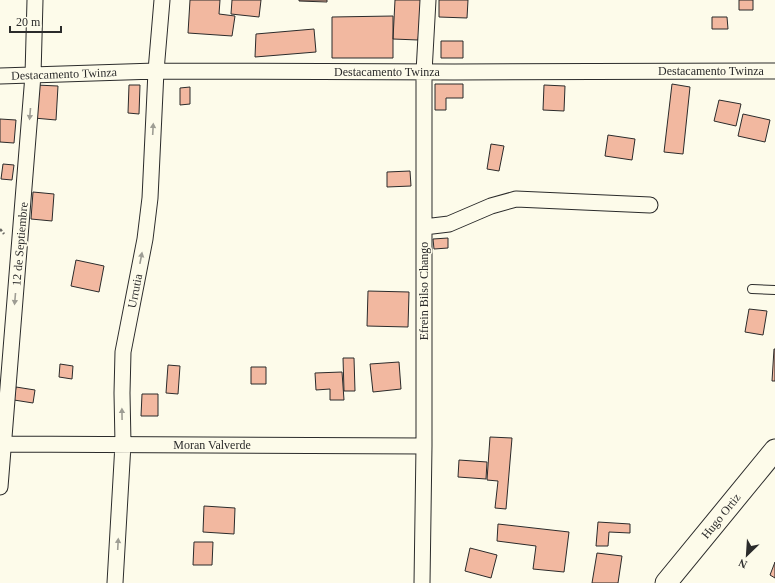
<svg xmlns="http://www.w3.org/2000/svg" width="775" height="583" viewBox="0 0 775 583" font-family="Georgia,serif">
	<rect width="100%" height="100%" fill="#fdfbea"/>
	<path fill="#f2b8a0" stroke="#2b2b2b" d="M190,0H220L219,14L235,16L232,36L188,33Z
		M232,0H261L259,17L231,14Z
		M299,0H327V2L299,1Z
		M395,0H423L418,40L393,39Z
		M439,0H468L467,18L439,17Z
		M739,0H753V10H739Z
		M393,16V58H332V17Z
		M712,17H727L728,29H712Z
		M314,29L316,52L255,57L256,34Z
		M441,41H463V58H441Z
		M435,84H463V98H446V110H435Z
		M672,84L690,87L683,154L664,152Z
		M36,85L58,86L56,120L34,118Z
		M129,85H140L139,114L128,113Z
		M544,85L565,86L564,111L543,110Z
		M190,87V104L180,105V88Z
		M719,100L741,104L736,126L714,121Z
		M743,114L770,120L765,142L738,136Z
		M0,119L16,120L14,143L0,142Z
		M608,135L635,139L632,160L605,156Z
		M491,144L504,146L499,171L487,169Z
		M3,164L14,165L12,180L1,179Z
		M410,171L411,186L387,187V172Z
		M33,192L54,194L52,221L31,219Z
		M448,238V248L434,249L433,239Z
		M76,260L104,266L99,292L71,286Z
		M368,291L409,292L408,327L367,326Z
		M749,309L767,311L763,335L745,332Z
		M774,349H775V381H772Z
		M343,358H354L355,391H344Z
		M399,362L401,389L373,392L370,364Z
		M60,364L73,366L72,379L59,377Z
		M168,365L180,366L178,394L166,393Z
		M251,367H266V384H251Z
		M342,372L344,400H330V389L316,390L315,373Z
		M16,387L35,390L33,403L14,400Z
		M142,394H158V416H141Z
		M490,437L512,438L506,509L495,508L498,481L487,480Z
		M459,460L487,462L486,479L458,477Z
		M204,506L235,508L234,534L203,532Z
		M598,522L630,524V533L609,532L608,546H596Z
		M498,524L569,532L564,572L533,569L536,546L497,541Z
		M194,542H213L212,565H193Z
		M470,548L497,555L491,578L465,571Z
		M597,553L622,556L618,583H592Z
		M775,562V578L770,575Z"/>
	<g fill="none" stroke-linecap="round" stroke-linejoin="round">
		<g stroke="#2b2b2b" stroke-width="10">
			<path id="lane" d="M752,289L775,290"/>
		</g>
		<g stroke="#2b2b2b" stroke-width="17">
			<path id="street" d="M0,76L156,71L454,72L775,71
				M424,227L449,224L491,206L516,199L650,205
				M0,444L424,446
				M0,487L33,75L35,0
				M115,583L123,444L122,393L123,352L145,239L150,198L156,71L162,0
				M422,583L424,446V72L428,0"/>
		</g>
		<g stroke="#2b2b2b" stroke-width="23">
			<path id="secondary" d="M666,583L775,450"/>
		</g>
		<path stroke="#6a6964" stroke-width="2.5" stroke-dasharray="3 2" stroke-linecap="butt" d="M0,229L4,234"/>
		<use href="#lane" stroke="#fdfbea" stroke-width="8"/>
		<use href="#street" stroke="#fdfbea" stroke-width="15"/>
		<use href="#secondary" stroke="#fdfbea" stroke-width="21"/>
	</g>
	<defs><path id="oneway-solid" d="M-6-.8H1V-3.2L6.5 0L1 3.2V.8H-6Z"/></defs>
	<g fill="#9e9d94">
		<use href="#oneway-solid" transform="translate(30 114) rotate(95)"/>
		<use href="#oneway-solid" transform="translate(153 129) rotate(-87)"/>
		<use href="#oneway-solid" transform="translate(141 258) rotate(-79)"/>
		<use href="#oneway-solid" transform="translate(15 299) rotate(95)"/>
		<use href="#oneway-solid" transform="translate(122 414) rotate(-91)"/>
		<use href="#oneway-solid" transform="translate(118 544) rotate(-87)"/>
	</g>
	<g text-anchor="middle" stroke-width="3" stroke-linejoin="round" paint-order="stroke">
		<g font-size="12" fill="#2b2b2b" stroke="#fdfbea">
			<text x="711" y="75">Destacamento Twinza</text>
			<text x="387" y="76">Destacamento Twinza</text>
			<text transform="translate(64 74) rotate(-2)" y="4">Destacamento Twinza</text>
			<text transform="translate(20 244) rotate(-85)" y="4">12 de Septiembre</text>
			<text transform="translate(135 291) rotate(-79)" y="4">Urrutia</text>
			<text transform="translate(424 291) rotate(-90)" y="4">Efrein Bilso Chango</text>
			<text x="212" y="449">Moran Valverde</text>
			<text transform="translate(721 516) rotate(-51)" y="4">Hugo Ortiz</text>
		</g>
	</g>
	<g transform="translate(747 555) rotate(205)" stroke="#fdfbea" stroke-width="3" paint-order="stroke">
	<path d="M0-3L7 15L0 10L-7 15Z" fill="#2b2b2b"/>
	<text y="-6" font-size="11" font-weight="bold" text-anchor="middle" fill="#2b2b2b">N</text>
	</g>
	<path d="M10 26v6h51v-6" fill="none" stroke="#2b2b2b" stroke-width="2"/>
	<text x="16" y="26" font-size="12" fill="#2b2b2b" stroke="#fdfbea" stroke-width="3" paint-order="stroke">20 m</text>
</svg>
